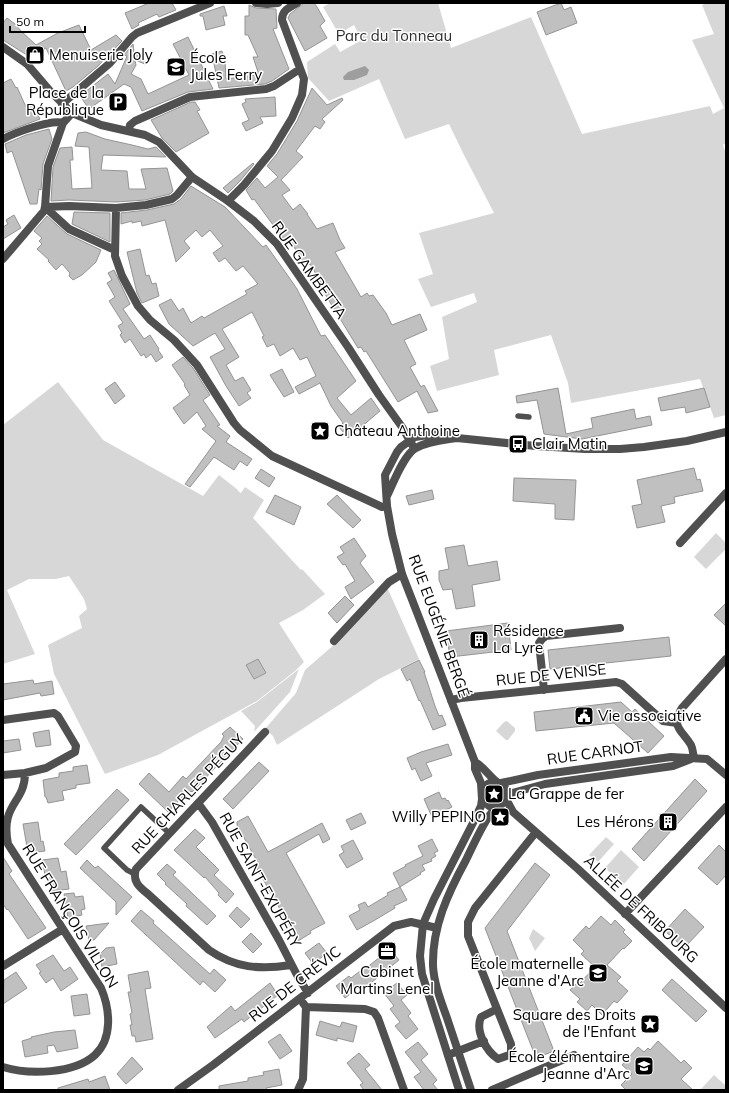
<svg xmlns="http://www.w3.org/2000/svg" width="729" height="1093" viewBox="0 0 729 1093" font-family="Mulish,sans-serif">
	<rect width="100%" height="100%" fill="#fff"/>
	<path fill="#d7d7d7" d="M330,3H438L451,48L531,17L582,134L710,106L713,114L724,108L692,40L714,34L702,5L707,3H726V143L723,145L726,154V415L714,418L700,379L571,403L568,383L551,335L494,350L499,375L437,391L430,366L449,359L442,317L477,302L474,293L431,307L418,279L433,274L419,233L494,213L464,155L449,124L405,139L379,79L329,101L308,78L307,62L335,44L340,52L362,40L354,25L339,34L323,7Z
		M58,382L103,440L203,496L219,475L238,490V491L241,493L245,487L264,500L253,518L301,570L302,569L325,594L303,610L279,623L304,662L295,671L257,701L158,755L105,774L54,674L48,645L82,628L79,616L87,609L84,599L69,576L56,579H29L7,590L35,654L3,664V425Z
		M716,533L726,543V549L706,569L694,557Z
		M387,587L419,659L379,679L277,745L273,736L265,729L296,693L305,670L336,643Z
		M299,669L290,692L254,732L255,726L241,711L257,702Z
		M507,721L515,728V731L508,740H506L496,731L504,722Z
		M606,837L614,844L598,862L589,855Z
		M621,850L639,867L623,885L605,868Z
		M533,929L545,938L535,951L529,938Z
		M714,1075L726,1086V1090H700Z"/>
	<path fill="#9e9e9e" d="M365,66L369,70L367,75L354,80H344L343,77L348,72Z"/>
	<path fill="#c0c0c0" stroke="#949494" d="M149,3H172L176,10L159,17L157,14L138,23L139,25L132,29L125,13Z
		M304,3H314L317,7L325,21L320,26L327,38L305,51L288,18L290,14Z
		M561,3L564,10L571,7L577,23L546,35L537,12Z
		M249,5L256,8L276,9L277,28L273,29L289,69L272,81L265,84L219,88L212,54L222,51L225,61L226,79L257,75V72H258L253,57H258L248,35H245V16H249Z
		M224,6L227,16H223L225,25L206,30L203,16H200V14Z
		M7,18L15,24L21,31L36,45L58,33L79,25L91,50L116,35L122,41L98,66L73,87L66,91L46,48L30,57L3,40V23Z
		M188,37L213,89L188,92L142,111L131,87L124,84L89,109L80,96L108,74L115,84L127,56L124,55L133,44L134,52L146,63L145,64L135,60L136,65L131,74L141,79L148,94L189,75L173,44Z
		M11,79L16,88L17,87L26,107L32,104L40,119L3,133V83Z
		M312,88L327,105L342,98L343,100L322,119L325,122L320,129L315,126L296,151L303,157L281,180L290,190L282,195L293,210L300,204L308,214H307L317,229L333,223L340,240L345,248L335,252L361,297L367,293L369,296L373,295L386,313L392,325L420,314L427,330L404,340L416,364L410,367L421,387L424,385L438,411L428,413L417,391L398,402L366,351L364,352L361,347L358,348L320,286L322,284L310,264L306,267L291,242L287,244L254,199L252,200L246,190L257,178L265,188L278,177L267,166L277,154L297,121Z
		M275,97L276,116L260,117L263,123L246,131L242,123L249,120L242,104L246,102L245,99Z
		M191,102H195L200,110L197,111L209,133L176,152L162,138L151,120Z
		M49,129L52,139L43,164L41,190L39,189L37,204H30L12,151L7,153L5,144L26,135Z
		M86,132L105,139L132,145L148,149L156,147L166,157L103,155L101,170L127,171L129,189H146L141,169L167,168L173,191L170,194L145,200L116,202L69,200L51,201L53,167L60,148L72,147L73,160H70L72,189L92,188L89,147L75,146L78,133Z
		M253,163L254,164L240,181L228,193L223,188Z
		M191,186L225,207L263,247L266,245L286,273L297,289L321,336L325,335L356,381L337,398L351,415L371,398L380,411L348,438L339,427L343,423L331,406L320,383L299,394L295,387L316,376L307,357L300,360L293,348L280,356L274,344L267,347L262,337L264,336L252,312L222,329L239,357L226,365L235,381L243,377L251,390L247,393L251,398L239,406L226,386L210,357L225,349L215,333L193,346L169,324L159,305L171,299L179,311L183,308L191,323L202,316L204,318L247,294L245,291L258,284L243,266L236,271L225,258L219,262L213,253L223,246L210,230L202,237L196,230L184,241L190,248L176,262L165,220L142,226L141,221L132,223V221L121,224V213L147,210L174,204L181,199Z
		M74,212L110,213V242L72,224Z
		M14,215L21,228L3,239V227L8,224L6,220Z
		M47,216L67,234L101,250L96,262L82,275L73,280L69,276L70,273L62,264L56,270L48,261L49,260L37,249L42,244L39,241L42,238L34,231Z
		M140,249L146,276L149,275L152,284L156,283L159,296L142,303L137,293L127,252Z
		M114,270L130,304L123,309L144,339L150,335L159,349L158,350L163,357L156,362L151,354L146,358L144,354L141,356L130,339L125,343L120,335L122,333L118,326L123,323L109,301L115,297L107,283L112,280L108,273Z
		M183,357L193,368L210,395L203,400L220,425L217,426L230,436L226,442L252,459L247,466L240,461L234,470L214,457L190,487L185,484L216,441L202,429L206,426L197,412L184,424L173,408L190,395L184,385L185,384L172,365Z
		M282,369L294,392L284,397L270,375Z
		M115,382L125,396L115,404L105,389Z
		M558,388L566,434L593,428L591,418L634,409L636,419L650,416L652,425L582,439L544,434L537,400L517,403L516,396Z
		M704,388L710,407L686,413L685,407L661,411L658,398Z
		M694,468L697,480L700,479L703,491L674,497L675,503L661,506L665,522L637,528L632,506L642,504L637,480Z
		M261,469L275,478L269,487L255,478Z
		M514,478L576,480L574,520L555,519V504L513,501Z
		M432,490L434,499L409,505L406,496Z
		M275,495L301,507L294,525L266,512Z
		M337,495L361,520L353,528L327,504Z
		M354,538L366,556L360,563L374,582L351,599L345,587L355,581L345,564L343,565L337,557L344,553L340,547Z
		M464,545L468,566L497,561L500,580L472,585L475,606L456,609L452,589L443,590L439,580V571L449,569L445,548Z
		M345,596L354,605L337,623L328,613Z
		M726,603V626L714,615Z
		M508,623L511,650L450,657L446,631Z
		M669,637L671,656L550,669L548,650Z
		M258,659L266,673L254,679L246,665Z
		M419,660L425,672H424L435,706L439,716L442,715L446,725L433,730L420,700L419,701L410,679L407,681L401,669Z
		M33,680L34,684L52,681L54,694L41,696L40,693L3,700V684Z
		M621,702L632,712L635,709L664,736L648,753L614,723L536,731L534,712Z
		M230,727L243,739L192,792L191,791L187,795L185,794L168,812L139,784L149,773L169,792L183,776L186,779L221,742L224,736L222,734Z
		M49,730L51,745L36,747L33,733Z
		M19,739L21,750L3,753V741Z
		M448,744L452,755L426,763L432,776L421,781L415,768L412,770L407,758L421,752Z
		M259,762L269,771L233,809L223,799Z
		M87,765L90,783L76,785V788L62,791L64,800L48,803L46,797H45L43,780L59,777V773L73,771V767Z
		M695,779L707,791L644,861L632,849Z
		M117,789L129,800L76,855L64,844Z
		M439,792L442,799L445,798L447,801L448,800L452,807L432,817L424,799Z
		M361,813L366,823L351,830L346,820Z
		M248,816L268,852L322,823L330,839L323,843L319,834L286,853L325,923L310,931L311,933L298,941L255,865L258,863L237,825V822Z
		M38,822L41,842L43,841L45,851L28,853L23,824Z
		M195,829L205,838L196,847L219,870L214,875L234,894L226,903L218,895L219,893L205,877L204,878L174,850Z
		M432,839L438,851L434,853L436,856L431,859L432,861L422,865L425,870L420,873L421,874L400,887L393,873L406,866L405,865L423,856L418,846Z
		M353,840L363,859L347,868L339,855L344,852L341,846Z
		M719,845L726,852V875L717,885L698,868Z
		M3,857L12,871L9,874L46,928L28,939L8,909L7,910L3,904Z
		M58,858L61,872L66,871L69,889L52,891L49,874L45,875L42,860Z
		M87,860L95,868L98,866L132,897L116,915V902L80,868Z
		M535,863L550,875L507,931L554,1051L536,1058L485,928Z
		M167,864L176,872L173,875L216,916L207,925L186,906L187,904L165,884L166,883L157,874Z
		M400,887L407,900L394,906L395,908L375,920L357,930L349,916L360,910L358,905L365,902L368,907L388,895L387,893Z
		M74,893L75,897L83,896L85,909L81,910L82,915L68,918L64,894Z
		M237,907L250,919L241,928L229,916Z
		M685,909L704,927L684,948L665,931Z
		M141,910L154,921L153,923L210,974L214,969L226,980L215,992L203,981L200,985L131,921Z
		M601,916L611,925L615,920L625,930L623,932L632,941L624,949L623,948L607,965L621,977L617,981L628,991L617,1003L614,1001L602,1015L592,1005L587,1011L577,1002L580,999L570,990L578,982L579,984L595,967L581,954L584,951L573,940L586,926L589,929Z
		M109,923L94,940H89L86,926Z
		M251,933L262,944L253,953L242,942Z
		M319,943L327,953L313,964L305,953Z
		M114,947L117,964L102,967L100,954L106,948Z
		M390,949L399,960L361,991L359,987L345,998L336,986L349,976L351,978L364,968L365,969Z
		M53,955L64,971L70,967L78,979L61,991L53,978L46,983L39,973L41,972L36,965Z
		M148,971L151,988L145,989L153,1039L136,1042L135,1036H132L130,1025H132L130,1014L132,1013L128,992H131L128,975Z
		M16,972L27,988L3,1004L4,980Z
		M672,979L707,1011L696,1022L662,990Z
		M270,983L278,995L244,1022L242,1019L215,1038L207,1027L231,1006L235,1011Z
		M397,983L407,995L401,1000L411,1013L408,1016L418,1029L406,1039L395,1026L400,1022L390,1009L394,1006L384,993Z
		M87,994L90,1014L74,1016L71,996Z
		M320,1021L340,1027L342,1022L357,1026L353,1042L337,1038V1041L316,1035Z
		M75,1030L78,1048L57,1052L54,1045L47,1046L48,1053L25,1057L22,1041L32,1038L31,1037L54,1032Z
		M280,1034L292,1051L280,1059L268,1042Z
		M658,1041L681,1063L684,1060L692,1068L681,1079L693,1090H626L621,1085L632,1074L622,1065L638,1047L644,1052L648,1048L650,1050Z
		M418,1042L428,1054L421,1060L437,1080L433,1084L438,1090H424L414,1077L421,1072L405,1052Z
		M359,1053L370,1065L365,1069L382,1090H364L360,1085L363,1083L347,1063Z
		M132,1057L143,1069L126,1084L117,1074Z
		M279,1069L282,1085L266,1088L267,1090H219V1086L248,1081V1078L264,1075L263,1072Z
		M105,1076L110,1090H58V1088L88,1079L89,1082Z"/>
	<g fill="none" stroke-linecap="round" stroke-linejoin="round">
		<path stroke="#505050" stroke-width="5.5" d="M518,416L529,417
			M135,874L127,870L104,848L141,807L169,833"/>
		<path stroke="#505050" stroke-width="8" d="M256,3L267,4L278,3
			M62,104L110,63L132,37L137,33L210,3
			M129,131L130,125L135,121L190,97L266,89L274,86L300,69
			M3,139C14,133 51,119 63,123
			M228,201L244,185L272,151L292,118L302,95L304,79L282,20C282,10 289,8 297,3
			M45,207L69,206L116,208L146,205L172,199L177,195L192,177
			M45,207L69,229L115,250
			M116,208L115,256L122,276L138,306L150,320L174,340L197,365L234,423L240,430L272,456L382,507L387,506
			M3,259L44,211L45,207L48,166L63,123L72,113
			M680,543L726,493
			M334,641L389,582L402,574
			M544,690L539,643L542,639L546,636L620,628
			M451,700L461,698L616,682L622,684L663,721L677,723
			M3,720L54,713L58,716L76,746L75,752L46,768L25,773L3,775
			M265,732L136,869C132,881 139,887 148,894L209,950C235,968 260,970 291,965
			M694,758C693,754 693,749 691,745C682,730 670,727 682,708L726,659
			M506,799L513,812L578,869L726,1008
			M198,803L212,822L279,940L297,975L308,993
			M625,914L726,807
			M3,966L63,929
			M306,1007L365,1009L374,1012L378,1018L404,1090
			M497,1009L481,1017C475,1031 486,1051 498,1059L509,1055L511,1053V1044L468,936V922L475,908L536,832
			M448,1055L484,1041
			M3,1067C29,1075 74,1074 95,1055C113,1038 110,1009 101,988L8,844C0,803 25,804 25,773
			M178,1090L213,1065L394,926L411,922L437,928
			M298,1090L303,1079L306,1007L303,1003
			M492,1090L574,1055"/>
		<path stroke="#505050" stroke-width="8" d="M3,47L27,64L51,92L72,113L101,125L145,135L159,142L192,177L228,201L254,221L277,244L348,347L379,395L402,427L414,448
			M387,496C393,484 404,454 416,448C428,441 443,440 456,438
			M475,762C484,767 489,776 497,782
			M501,783L538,775L671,757L707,759L726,775
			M507,797L512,793L545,784L673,766L691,759
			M498,806H489L482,799L481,783L475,769V762L411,597L402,574L392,534L387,506L385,475L397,452L401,447L415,437L441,433L457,438L536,446L585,449H620L644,447L687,441L726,432
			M459,1090L422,974L420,956L423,924L434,899L475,819L481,806L482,799
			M471,1090C463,1066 455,1042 447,1018C441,1001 434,984 433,966C432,927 448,893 466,860C472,848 485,818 494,810C498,807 503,805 505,800C514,784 486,772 482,794"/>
	</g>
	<defs>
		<g id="shop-square" transform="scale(1)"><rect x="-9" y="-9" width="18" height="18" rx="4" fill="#000" stroke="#fff"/><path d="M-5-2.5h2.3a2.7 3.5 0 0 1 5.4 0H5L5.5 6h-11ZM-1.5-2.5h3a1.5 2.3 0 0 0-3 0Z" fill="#fff"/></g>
		<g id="school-square" transform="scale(1)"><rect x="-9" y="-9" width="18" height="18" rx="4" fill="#000" stroke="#fff"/><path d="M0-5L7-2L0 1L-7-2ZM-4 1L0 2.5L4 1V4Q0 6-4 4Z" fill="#fff"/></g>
		<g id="parking-square" transform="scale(1)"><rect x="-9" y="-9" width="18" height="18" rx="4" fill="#000" stroke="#fff"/><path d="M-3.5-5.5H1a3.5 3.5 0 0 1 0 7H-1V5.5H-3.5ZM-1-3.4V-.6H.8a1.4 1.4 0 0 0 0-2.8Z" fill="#fff"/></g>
		<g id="sight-square" transform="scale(1)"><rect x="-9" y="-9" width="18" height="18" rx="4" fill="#000" stroke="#fff"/><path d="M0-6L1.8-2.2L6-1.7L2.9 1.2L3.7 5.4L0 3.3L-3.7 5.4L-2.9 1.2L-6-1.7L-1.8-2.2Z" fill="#fff"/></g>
		<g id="bus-square" transform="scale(1)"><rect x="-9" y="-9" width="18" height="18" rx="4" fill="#000" stroke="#fff"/><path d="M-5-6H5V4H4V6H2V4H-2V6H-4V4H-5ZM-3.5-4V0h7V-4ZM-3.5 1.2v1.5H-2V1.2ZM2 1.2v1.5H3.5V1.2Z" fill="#fff"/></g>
		<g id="building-square" transform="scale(1)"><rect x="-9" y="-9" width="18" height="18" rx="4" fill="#000" stroke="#fff"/><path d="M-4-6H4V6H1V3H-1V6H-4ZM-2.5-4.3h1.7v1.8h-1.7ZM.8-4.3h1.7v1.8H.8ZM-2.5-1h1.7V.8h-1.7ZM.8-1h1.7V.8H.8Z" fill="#fff"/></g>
		<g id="civic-square" transform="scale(1)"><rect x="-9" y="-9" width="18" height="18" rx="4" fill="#000" stroke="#fff"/><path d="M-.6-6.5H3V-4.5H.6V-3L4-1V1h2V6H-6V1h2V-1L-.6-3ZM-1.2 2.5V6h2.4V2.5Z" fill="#fff"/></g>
		<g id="office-square" transform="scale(1)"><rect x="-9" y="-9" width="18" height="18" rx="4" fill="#000" stroke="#fff"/><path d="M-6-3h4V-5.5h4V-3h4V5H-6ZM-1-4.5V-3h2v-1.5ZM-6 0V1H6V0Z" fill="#fff"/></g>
	</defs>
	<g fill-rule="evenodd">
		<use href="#shop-square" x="35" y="55"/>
		<use href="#school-square" x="176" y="67"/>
		<use href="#parking-square" x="118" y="102"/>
		<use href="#sight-square" x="320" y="431"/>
		<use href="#bus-square" x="518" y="444"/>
		<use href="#building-square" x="479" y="640"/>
		<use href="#civic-square" x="584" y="716"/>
		<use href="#sight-square" x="494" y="794"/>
		<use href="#sight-square" x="500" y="817"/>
		<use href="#building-square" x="668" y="822"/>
		<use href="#office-square" x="387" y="951"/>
		<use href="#school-square" x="598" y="973"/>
		<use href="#sight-square" x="650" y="1024"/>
		<use href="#school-square" x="644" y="1066"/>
	</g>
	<g text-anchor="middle" stroke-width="3" stroke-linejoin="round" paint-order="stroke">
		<g font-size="15" fill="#2e2e2e" stroke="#fff">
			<text x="394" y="41">Parc du Tonneau</text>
		</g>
		<g font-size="15" fill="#000" stroke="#fff" text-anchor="start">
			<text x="49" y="60">Menuiserie Joly</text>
			<text x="190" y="63">École<tspan x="190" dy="17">Jules Ferry</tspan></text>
			<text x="104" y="98" text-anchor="end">Place de la<tspan x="104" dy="17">République</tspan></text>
			<text x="334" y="436">Château Anthoine</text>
			<text x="532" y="449">Clair Matin</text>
			<text x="493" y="636">Résidence<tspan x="493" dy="17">La Lyre</tspan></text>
			<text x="598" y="721">Vie associative</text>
			<text x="508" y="799">La Grappe de fer</text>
			<text x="486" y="822" text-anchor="end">Willy PEPINO</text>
			<text x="654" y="827" text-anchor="end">Les Hérons</text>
			<text x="584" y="969" text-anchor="end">École maternelle<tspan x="584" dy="17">Jeanne d'Arc</tspan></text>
			<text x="387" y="977" text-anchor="middle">Cabinet<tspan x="387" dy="17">Martins Lenel</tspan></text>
			<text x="636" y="1020" text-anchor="end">Square des Droits<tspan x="636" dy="17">de l'Enfant</tspan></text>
			<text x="630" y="1062" text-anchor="end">École élémentaire<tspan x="630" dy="17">Jeanne d'Arc</tspan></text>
		</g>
		<g font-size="15" fill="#000" stroke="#fff">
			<text transform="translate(309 270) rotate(54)" y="5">RUE GAMBETTA</text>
			<text transform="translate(439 626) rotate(70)" y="5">RUE EUGÉNIE BERGÉ</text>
			<text transform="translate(551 675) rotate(-6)" y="5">RUE DE VENISE</text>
			<text transform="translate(595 753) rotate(-8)" y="5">RUE CARNOT</text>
			<text transform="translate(188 794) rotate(-47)" y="5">RUE CHARLES PÉGUY</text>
			<text transform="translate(260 880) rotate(61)" y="5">RUE SAINT-EXUPÉRY</text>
			<text transform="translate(641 909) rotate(43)" y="5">ALLÉE DE FRIBOURG</text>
			<text transform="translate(70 916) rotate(58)" y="5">RUE FRANÇOIS VILLON</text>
			<text transform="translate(295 984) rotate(-38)" y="5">RUE DE CRÉVIC</text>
		</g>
	</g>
	<rect width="729" height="1093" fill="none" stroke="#000000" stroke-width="8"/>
	<path d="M10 26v6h75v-6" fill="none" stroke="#000000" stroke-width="2"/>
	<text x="16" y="26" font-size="12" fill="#000000" stroke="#ffffff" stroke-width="3" paint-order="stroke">50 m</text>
</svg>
